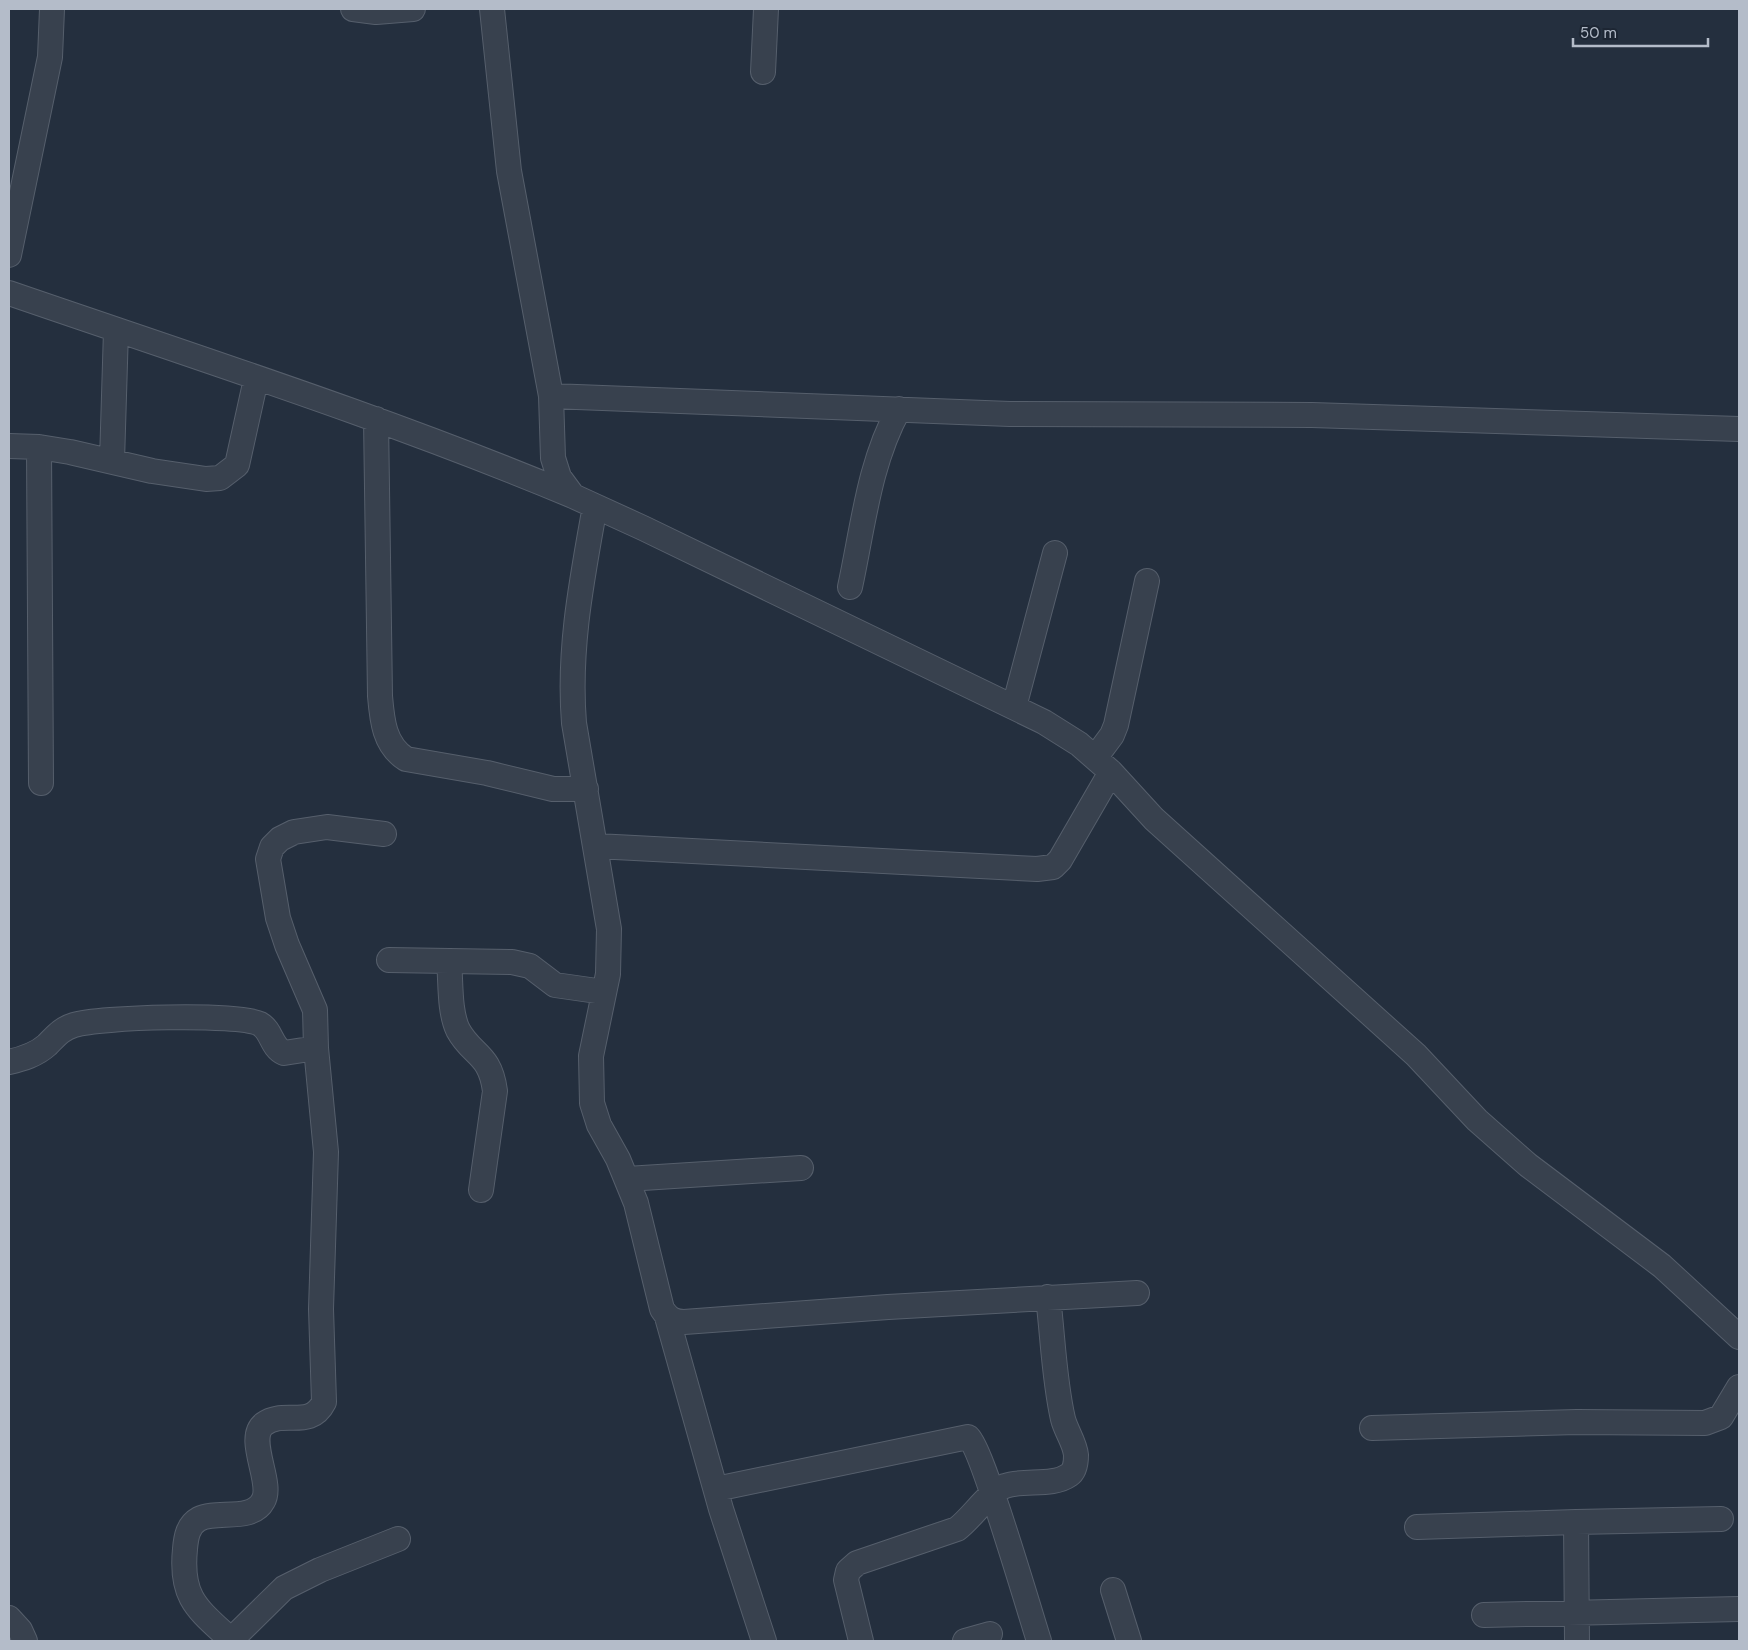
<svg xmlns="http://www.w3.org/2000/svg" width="1748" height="1650" viewBox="0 0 1748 1650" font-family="'DM Sans',sans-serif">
	<rect width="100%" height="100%" fill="#242f3e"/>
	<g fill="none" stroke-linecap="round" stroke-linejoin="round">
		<g stroke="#565f6c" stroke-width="26">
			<path id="minor" d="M353,9L376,12L413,9
				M492,9L509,171L551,396L553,458L559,477L573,496L643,528L1044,722L1079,744L1111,772L1154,819L1416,1055L1477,1120L1528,1165L1662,1266L1739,1337
				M763,72L766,9
				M9,255L50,57L52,9
				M9,293C198,358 389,419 573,496
				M551,396L1010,414L1312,415L1739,429
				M376,419L380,696C382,720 384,745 406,759L487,773L553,789H586
				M9,446L39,447L70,452L152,471L206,479L220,478L237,465L256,379
				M39,447L41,783
				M112,461L116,330
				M595,506C582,579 568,649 574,723L609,929L608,974L591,1056L592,1103L599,1125L618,1159L636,1203L662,1309C668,1318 673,1322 684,1322L888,1307L1137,1293
				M850,587C863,527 869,463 899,409
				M1014,707L1055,553
				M1095,758L1112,735L1116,725L1147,581
				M596,846L1037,869L1053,867L1060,860L1111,772
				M389,960L512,962L530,966L555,985L604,992
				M449,961C451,982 449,1011 458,1030C472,1056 490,1053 495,1091L481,1190
				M316,1048L315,1010L287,945L278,918L268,859L272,847L280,839L294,832L327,827L384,834
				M9,1062C22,1059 36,1055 47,1045C56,1036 61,1029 74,1025C99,1017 238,1013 260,1024C272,1031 271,1047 284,1053L316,1048L326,1152L321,1309L324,1402C310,1430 284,1409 264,1424C245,1439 274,1483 263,1501C252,1522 217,1510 199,1519C188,1525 186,1537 185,1549C180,1599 198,1609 232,1641
				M627,1179L801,1168
				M667,1317L721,1509L764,1641
				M1372,1428L1577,1422L1705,1423L1721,1417L1739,1387
				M716,1489L968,1437C982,1448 1030,1613 1039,1641
				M1576,1522L1721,1519
				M1417,1527L1576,1522L1577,1641
				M1113,1590L1129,1641
				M1484,1615L1739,1609
				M9,1618L20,1630L25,1641
				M231,1640L284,1588L320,1570L398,1539
				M861,1641L846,1580L848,1571L857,1563L957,1529C972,1518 989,1491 1005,1486C1025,1479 1052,1487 1069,1475C1075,1471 1076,1463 1076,1455C1075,1443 1066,1431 1063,1419C1054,1380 1053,1338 1048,1297
				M965,1641L990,1634"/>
		</g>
		<use href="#minor" stroke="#38414e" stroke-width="24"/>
	</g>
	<rect width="1748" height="1650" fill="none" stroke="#b4bcc9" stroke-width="20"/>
	<path d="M1573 38v8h135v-8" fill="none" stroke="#b4bcc9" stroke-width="2.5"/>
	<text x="1580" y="38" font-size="15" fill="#b4bcc9" stroke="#1d2633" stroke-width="4" paint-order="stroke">50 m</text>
</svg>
